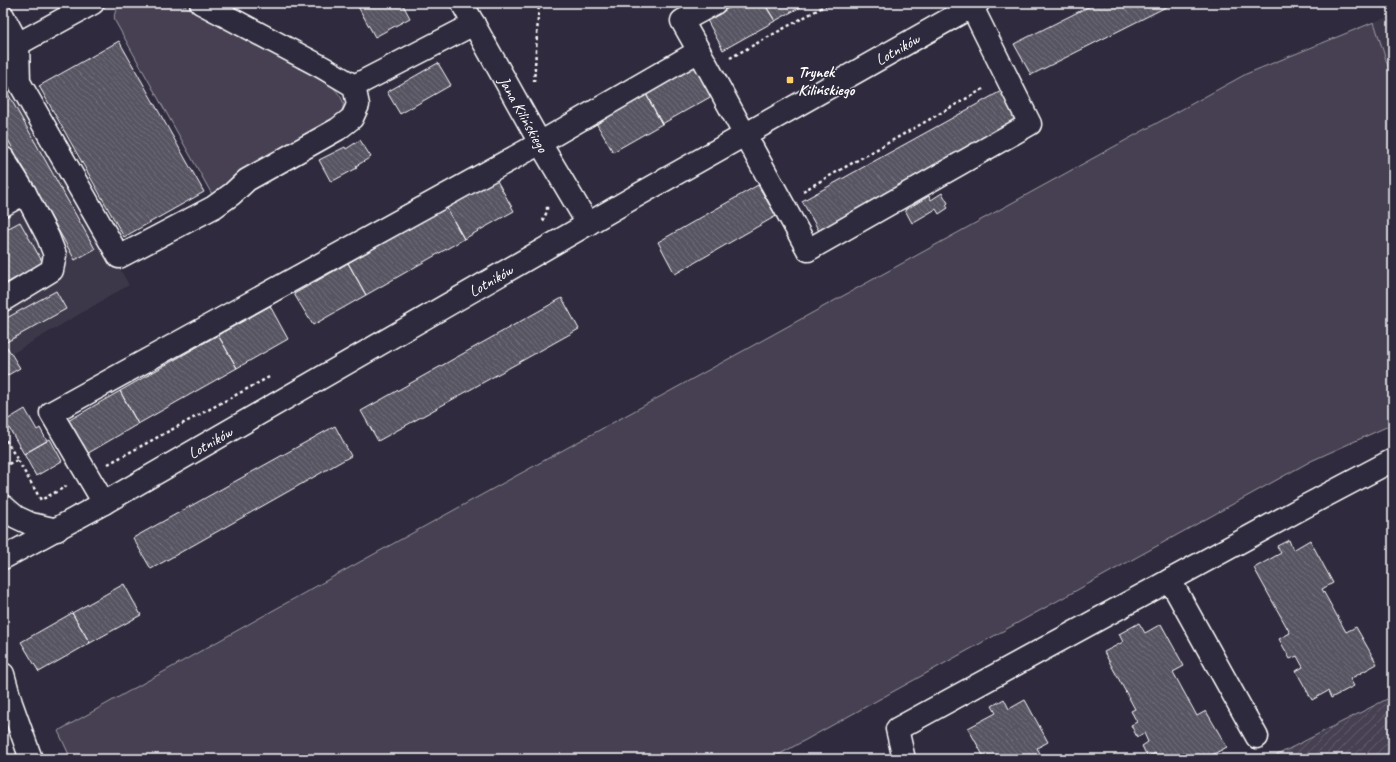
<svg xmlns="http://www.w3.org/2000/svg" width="1396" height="762" viewBox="0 0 1396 762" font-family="Caveat,sans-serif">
	<defs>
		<pattern id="garden-furrows" width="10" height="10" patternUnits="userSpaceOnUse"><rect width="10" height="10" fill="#464152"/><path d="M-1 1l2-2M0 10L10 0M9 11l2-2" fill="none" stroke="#625e6c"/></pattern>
		<pattern id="building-back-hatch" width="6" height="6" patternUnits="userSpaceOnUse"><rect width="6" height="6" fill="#595564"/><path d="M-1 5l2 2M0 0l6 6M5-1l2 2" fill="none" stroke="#726e7b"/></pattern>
	</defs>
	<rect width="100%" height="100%" fill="#2f2a3d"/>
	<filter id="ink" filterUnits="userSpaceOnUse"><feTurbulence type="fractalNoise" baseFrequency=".025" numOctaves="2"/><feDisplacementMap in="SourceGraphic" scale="8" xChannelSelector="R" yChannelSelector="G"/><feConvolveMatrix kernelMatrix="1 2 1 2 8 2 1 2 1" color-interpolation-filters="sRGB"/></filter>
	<g filter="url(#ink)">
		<path fill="#3c3749" d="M1393,15V82L1374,22Z
			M3,66L129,285L3,359Z"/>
		<path fill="#464152" stroke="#a2a0a8" d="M126,3H179L333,87C344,100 348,105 336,118L214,198L115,21C112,11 119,7 126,3Z
			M1374,22L1393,82V424L1311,461L771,759H71L58,731L338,574L1246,74Z"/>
		<path fill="url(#garden-furrows)" stroke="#a2a0a8" d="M1393,696V759H1269Z"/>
		<path fill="url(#building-back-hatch)" stroke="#fff" d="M356,3H402L410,18L375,37Z
			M738,3H764L775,21L723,50L707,20Z
			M764,3H808L775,21Z
			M1096,3H1174L1031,75L1014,44Z
			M119,41L204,192L124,237L39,86Z
			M438,63L451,85L400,114L387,92Z
			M696,66L712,96L662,124L646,94Z
			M3,85L95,249L75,260L3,131Z
			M1003,90L1020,122L819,231L802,201Z
			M646,94L662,124L613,152L596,123Z
			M360,140L371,157L356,166L357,168L331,182L319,160L345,147L346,149Z
			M496,179L514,211L464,239L446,207Z
			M758,185L776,216L675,274L658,242Z
			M942,193L948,203L946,205L948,208L939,214L936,209L912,223L905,210L929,196L931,200Z
			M446,207L464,239L366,295L348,263Z
			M20,222L43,263L3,285V231Z
			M348,263L366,295L313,325L294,294Z
			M56,291L66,309L3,344V320Z
			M562,298L579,329L378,441L361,411Z
			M270,306L288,339L237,368L218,335Z
			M218,335L237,368L138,424L120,391Z
			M7,347L20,368L3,378V349Z
			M120,391L138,424L85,455L66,422Z
			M25,409L37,430L40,428L47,441L24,454L5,421Z
			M335,426L351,456L151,569L133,538Z
			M50,439L62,461L36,476L24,454Z
			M1289,540L1293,550L1310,540L1333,583L1322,589L1346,632L1356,627L1377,664L1350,679L1354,686L1331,698L1328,691L1312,700L1296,671L1303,667L1297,656L1290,659L1279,639L1290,633L1254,568L1281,553L1277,546Z
			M124,584L141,615L90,643L72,613Z
			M72,613L90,643L39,672L21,642Z
			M1139,623L1145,633L1161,624L1184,666L1173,672L1197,716L1206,711L1227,747L1210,756L1212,759H1158L1155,753L1148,758L1142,746L1148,742L1144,733L1137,737L1131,725L1137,722L1131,711L1135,709L1104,652L1123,642L1119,634Z
			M1004,699L1009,709L1025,700L1048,742L1037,748L1043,759H985L968,728L996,713L992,706Z"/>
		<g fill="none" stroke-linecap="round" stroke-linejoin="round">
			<g stroke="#fff" stroke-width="25">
				<g id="minor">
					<path d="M201,3L322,67L354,86L474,24"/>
					<path id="s1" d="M462,3L540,143L588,224"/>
					<path d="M3,16L18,44L19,82L119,257L214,207L232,194L247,180L338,129L352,118L358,105L354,86"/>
					<path d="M18,44L93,3"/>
					<path d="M699,51L682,21L715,3"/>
					<path d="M3,158L25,193L48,237L55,255L52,270L3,300"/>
					<path d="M3,205L25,193"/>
					<path d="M104,503L51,413L526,151L699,51L808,250L1030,124L970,3"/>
					<path d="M3,506L16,517L31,524L57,530"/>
					<path id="s2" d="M3,558L104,503L638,195L978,3"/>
					<path d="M1170,580L1257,737"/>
					<path d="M3,674L11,703L31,759"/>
					<path d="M904,759L897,729L1304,507L1393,460"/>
				</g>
			</g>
			<path stroke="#fff" stroke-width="2.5" stroke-dasharray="3 3" stroke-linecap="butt" d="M730,58L830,3
				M534,82L539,3
				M803,191L985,88
				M543,221L547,211V205
				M3,435L41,500L67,486
				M108,464L271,376
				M3,466L18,460"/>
			<use href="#minor" stroke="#2f2a3d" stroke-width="22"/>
		</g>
	</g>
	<rect fill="#ffd166" stroke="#2f2a3d" stroke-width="1.5" x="786" y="76" width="8" height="8" rx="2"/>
	<g text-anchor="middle" stroke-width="3" stroke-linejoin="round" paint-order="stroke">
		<g font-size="16" fill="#fff" stroke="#2f2a3d">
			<text dy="6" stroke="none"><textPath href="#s2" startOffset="1029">Lotników</textPath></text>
			<text dy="6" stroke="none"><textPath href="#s1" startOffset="127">Jana Kilińskiego</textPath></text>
			<text dy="6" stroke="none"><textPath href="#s2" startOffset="561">Lotników</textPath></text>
			<text dy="6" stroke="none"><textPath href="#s2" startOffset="237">Lotników</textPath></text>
		</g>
		<g font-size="16" font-weight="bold" fill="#fff" stroke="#2f2a3d" text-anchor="start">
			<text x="798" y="77">Trynek<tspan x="798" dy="18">Kilińskiego</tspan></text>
		</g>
	</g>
	<rect width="1396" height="762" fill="none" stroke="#2f2a3d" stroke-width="16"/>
	<rect x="8" y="8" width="1380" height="746" fill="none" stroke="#fff" stroke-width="1.5" filter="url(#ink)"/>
</svg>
